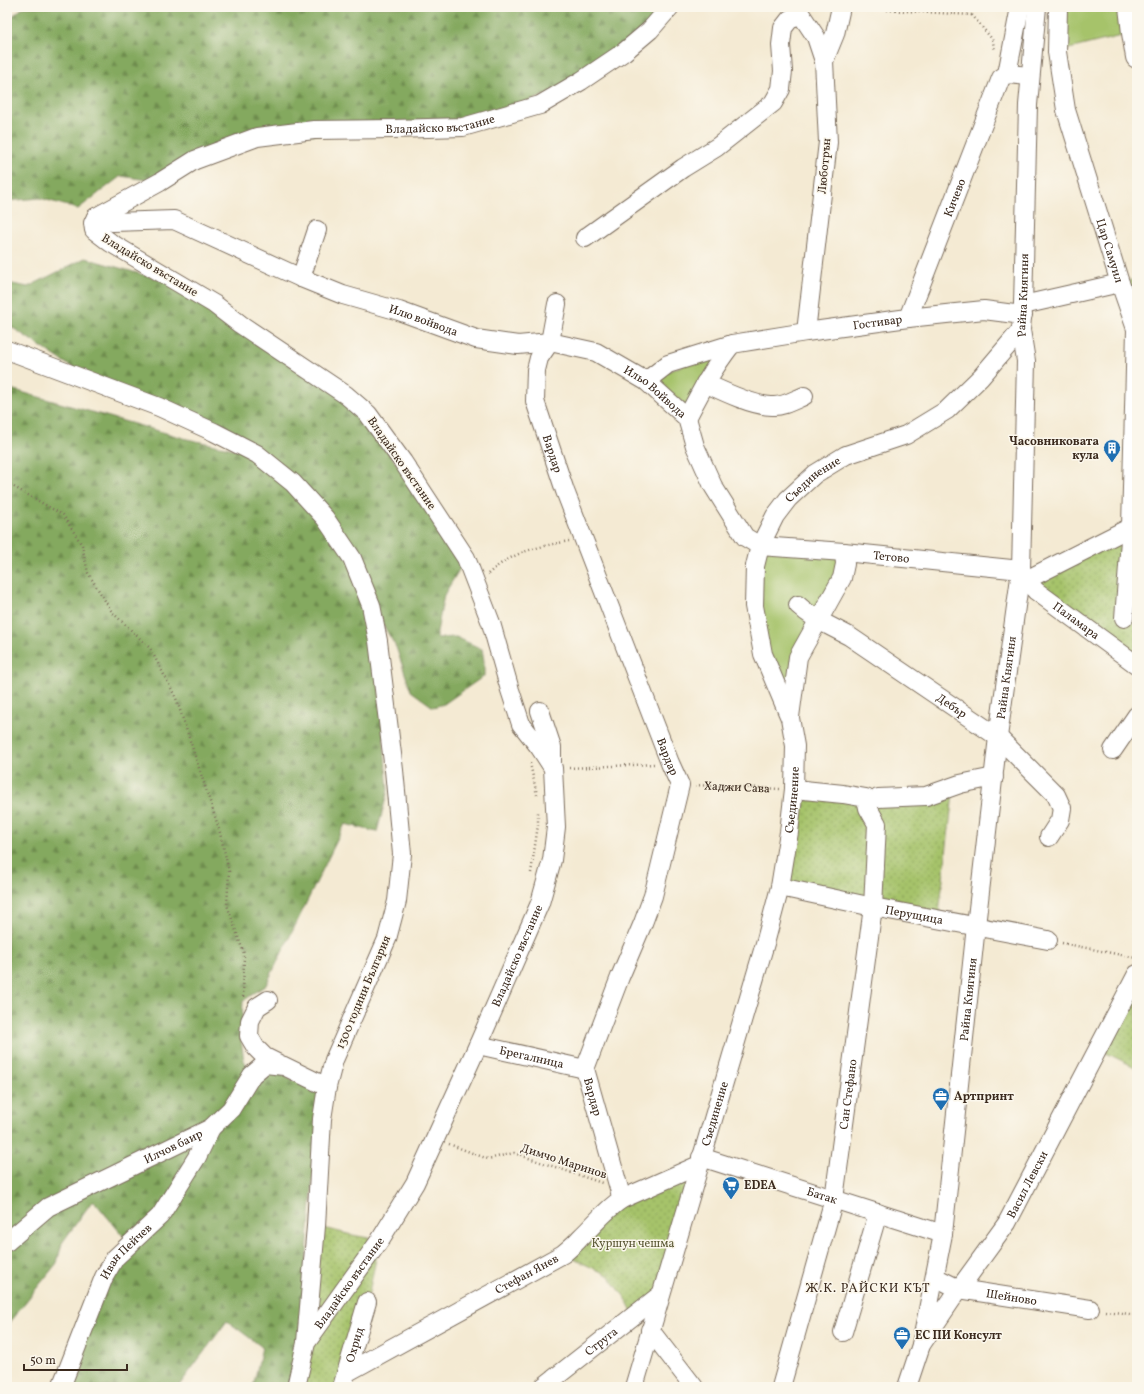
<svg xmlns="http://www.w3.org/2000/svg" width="1144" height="1394" viewBox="0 0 1144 1394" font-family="Vollkorn,serif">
	<defs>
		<pattern id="forest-firs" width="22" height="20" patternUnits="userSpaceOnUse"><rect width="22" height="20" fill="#84a95e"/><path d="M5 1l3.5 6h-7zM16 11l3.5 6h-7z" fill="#6d8a4d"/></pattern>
		<pattern id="park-dots" width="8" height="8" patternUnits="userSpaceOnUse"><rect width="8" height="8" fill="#a6c36a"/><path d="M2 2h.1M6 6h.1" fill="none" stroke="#889f57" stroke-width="1.8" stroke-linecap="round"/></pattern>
	</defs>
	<rect width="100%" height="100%" fill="#fbf7ec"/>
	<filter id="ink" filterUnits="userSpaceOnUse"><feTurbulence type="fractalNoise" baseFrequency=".025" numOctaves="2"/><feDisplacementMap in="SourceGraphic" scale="8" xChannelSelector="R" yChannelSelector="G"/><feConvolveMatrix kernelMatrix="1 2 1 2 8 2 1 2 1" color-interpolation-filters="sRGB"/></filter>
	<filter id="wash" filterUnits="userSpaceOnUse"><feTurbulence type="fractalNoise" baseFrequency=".012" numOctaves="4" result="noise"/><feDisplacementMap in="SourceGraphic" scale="16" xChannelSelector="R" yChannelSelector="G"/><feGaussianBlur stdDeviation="0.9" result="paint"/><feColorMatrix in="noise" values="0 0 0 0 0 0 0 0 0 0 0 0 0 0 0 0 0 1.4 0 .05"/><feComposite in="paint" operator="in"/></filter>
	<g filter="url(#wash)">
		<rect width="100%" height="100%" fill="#f4ead3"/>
		<path fill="#a6c36a" stroke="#707644" d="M1058,7H1130L1133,33L1057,52Z
			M732,344L687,418L646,381Z
			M760,546L844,552L798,657L790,718L763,654Z"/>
		<path fill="url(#forest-firs)" stroke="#606a3e" d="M24,7H670L581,81L463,127L257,137L160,182L121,176L78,209L40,198L7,201V20Z
			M85,258L186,287L346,395L466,558L444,595L437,632V638L456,637L482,649L484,661V676L444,704L433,707L411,691L396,647L372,606L388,790L377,832L345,824L266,985L243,1001L241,1040L244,1060L254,1079L268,1068L320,1093L296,1387H253L262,1347L227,1321L178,1387H61L81,1334L130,1244L93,1200L62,1243L57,1263L7,1325V606L9,604L7,595V388L187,439L257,454L70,366L7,324V283L28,287Z"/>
		<path fill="url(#park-dots)" stroke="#707644" d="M1137,278V330L1119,284Z
			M1137,453V665L1026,580L1131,527Z
			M953,794L939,914L786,883L795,798Z
			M1137,974V1068L1098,1049Z
			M699,1165L660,1295L634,1315L624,1296L608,1275L563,1254L599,1217Z
			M316,1226L352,1235L380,1240L367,1302L342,1387H296Z"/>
	</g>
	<g filter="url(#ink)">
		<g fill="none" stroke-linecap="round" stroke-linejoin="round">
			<g stroke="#7c6d5d" stroke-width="20">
				<g id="minor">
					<path d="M796,7L816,37L824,61L828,142L806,332"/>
					<path id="s2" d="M1058,7L1057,52L1066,110L1120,283L1136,329L1131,527L1124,618"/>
					<path d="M824,61L835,34L841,7"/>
					<path d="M1007,74L1020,7"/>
					<path id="s3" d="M96,217L113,222L174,220L301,278L343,295L399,311L476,339L518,345L550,342L596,352L646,381L687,418L695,446L713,486L745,537L760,546L844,552L1021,570"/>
					<path d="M585,238L683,168L717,147L773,103L781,89L783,71L781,45L783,28L790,19L800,14"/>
					<path d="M301,278L317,230"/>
					<path id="s4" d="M557,304L550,342L539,358L536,370L535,401L565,491L670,763L680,785L653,896L643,923L620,977L585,1069L622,1199"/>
					<path d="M1023,305L1120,283"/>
					<path id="s5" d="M908,318L1001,78L1007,74L1030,76"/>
					<path d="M7,350L159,407L214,432L257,454L293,483L325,518L352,558L371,605L378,641L394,770L402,854L397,901L387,939L334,1060L327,1087L322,1119L316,1226L306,1342"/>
					<path id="s6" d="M646,381L668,364L732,344L806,332L908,318L984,310L1023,315"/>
					<path d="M705,383C722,391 753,406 772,406C783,407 794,400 804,396"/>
					<path d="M687,418C701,391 713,368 732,344"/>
					<path id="s7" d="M1021,570L1026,580L1036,591L1137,665"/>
					<path d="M1026,580L1131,527"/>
					<path id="s8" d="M798,605L805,611L818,620L849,636L998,737L1056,795L1062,808L1060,820L1049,837"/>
					<path d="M540,711L552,747V762"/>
					<path d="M790,717L798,657L842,578L845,564L844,552"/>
					<path d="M1113,750L1137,715"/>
					<path d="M878,798L926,796L960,784L994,777"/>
					<path id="s9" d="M780,887L873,907L1048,940"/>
					<path d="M268,1000L257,1007L250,1021L249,1036L256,1048L265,1057L281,1065"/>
					<path id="s10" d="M478,1045L585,1069"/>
					<path id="s11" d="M701,1157L943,1234"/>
					<path id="s12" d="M7,1242L48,1207L211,1128L231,1109L252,1075L265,1064L284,1066L327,1087"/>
					<path id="s13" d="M935,1277L959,1289L1090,1309"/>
					<path d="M650,1330L694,1387"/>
					<path d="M843,1332L878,1213"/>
					<path id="s14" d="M921,1345L943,1234L976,926L998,737L1021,570L1026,361L1021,330L1023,305L1028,105L1037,7"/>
					<path id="s15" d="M346,1373L563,1254C569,1249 576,1243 581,1237C595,1224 606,1209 622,1199L699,1165"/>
					<path id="s16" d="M61,1387L104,1277L115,1258L160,1216L197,1157L211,1128"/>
					<path id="s17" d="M296,1387L306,1343L380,1240L415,1183L478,1045L540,903L552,860L556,827L553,768L540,748L521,724L510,690L491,623L466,558L403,462L368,414L346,395L240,324L214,304L111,243L94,230L93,223L96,217L160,182L195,160L257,137L314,130L393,129L463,127L540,105L581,81L624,52L650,30L670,7"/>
					<path id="s18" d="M342,1387L367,1302"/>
					<path id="s19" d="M543,1387L660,1295"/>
					<path id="s20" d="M634,1387L766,940L780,887L789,832L794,789L795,746L790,718L763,654L754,606L755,566L760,546L775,516L788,499L815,474L846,455L906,435L947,410L981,377L1021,330"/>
					<path id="s21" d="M781,1387L834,1199L873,907L877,824L868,808L866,798L843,794L794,789"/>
					<path id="s22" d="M907,1387L921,1345L959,1289L1007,1223L1137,974"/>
				</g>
			</g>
			<g stroke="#7c6d5d" stroke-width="24">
				<path id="major" d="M1130,7L1133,33L1137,57"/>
			</g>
			<g stroke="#7c6d5d" stroke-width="2.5" stroke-dasharray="1 3" stroke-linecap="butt">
				<path d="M971,7L972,15L992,39L995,50"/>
				<path d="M855,8L972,15"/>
				<path d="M7,483L63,515L82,545L88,573L112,612L150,648L176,698L219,829L229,871L227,905L244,954L243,999"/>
				<path d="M488,574C513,551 538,547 569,541"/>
				<path d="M530,763L537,795"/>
				<path d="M569,768L654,764"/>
				<path id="s1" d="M695,785L780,789"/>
				<path d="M531,873L538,825V812"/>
				<path d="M1062,943L1136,958"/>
				<path d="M449,1144L488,1159L514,1153L602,1183"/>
				<path d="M1105,1311L1137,1315"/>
			</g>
			<use href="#minor" stroke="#fff" stroke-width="18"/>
			<use href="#major" stroke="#fff" stroke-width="22"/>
		</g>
	</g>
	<defs>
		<g id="building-pin" transform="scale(0.9)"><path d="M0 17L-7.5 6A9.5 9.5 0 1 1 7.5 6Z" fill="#1f6fb2" stroke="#fbf7ec"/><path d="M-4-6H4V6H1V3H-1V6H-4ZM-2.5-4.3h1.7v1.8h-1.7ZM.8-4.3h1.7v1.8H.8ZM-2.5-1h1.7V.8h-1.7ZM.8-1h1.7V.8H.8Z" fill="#fff"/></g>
		<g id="office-pin" transform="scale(0.9)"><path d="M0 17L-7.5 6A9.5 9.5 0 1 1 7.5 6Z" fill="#1f6fb2" stroke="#fbf7ec"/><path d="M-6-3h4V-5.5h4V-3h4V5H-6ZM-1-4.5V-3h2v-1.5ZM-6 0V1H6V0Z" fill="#fff"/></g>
		<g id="supermarket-pin" transform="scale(0.9)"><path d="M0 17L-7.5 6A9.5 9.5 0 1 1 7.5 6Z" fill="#1f6fb2" stroke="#fbf7ec"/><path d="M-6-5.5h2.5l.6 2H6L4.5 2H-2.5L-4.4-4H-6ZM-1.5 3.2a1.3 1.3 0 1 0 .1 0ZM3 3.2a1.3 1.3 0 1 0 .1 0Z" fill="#fff"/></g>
	</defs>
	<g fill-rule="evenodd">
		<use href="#building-pin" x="1112" y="448"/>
		<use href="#office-pin" x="941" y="1096"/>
		<use href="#supermarket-pin" x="731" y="1185"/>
		<use href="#office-pin" x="902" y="1335"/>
	</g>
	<g text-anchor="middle" stroke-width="3" stroke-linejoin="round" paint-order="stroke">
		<g font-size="12" fill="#3b2a1e" stroke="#fbf7ec">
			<text dy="4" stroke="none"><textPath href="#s17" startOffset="1795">Владайско въстание</textPath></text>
			<text transform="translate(824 166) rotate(-85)" y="4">Люботрън</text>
			<text dy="4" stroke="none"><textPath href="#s5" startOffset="129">Кичево</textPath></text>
			<text dy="4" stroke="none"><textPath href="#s2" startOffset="251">Цар Самуил</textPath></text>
			<text transform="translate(150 265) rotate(31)" y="4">Владайско въстание</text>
			<text dy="4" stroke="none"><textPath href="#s14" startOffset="1057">Райна Княгиня</textPath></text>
			<text dy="4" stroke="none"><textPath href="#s3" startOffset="348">Илю войвода</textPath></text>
			<text dy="4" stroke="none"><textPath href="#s6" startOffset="242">Гостивар</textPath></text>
			<text dy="4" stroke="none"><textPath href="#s3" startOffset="597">Ильо Войвода</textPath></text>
			<text dy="4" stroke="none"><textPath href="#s4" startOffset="157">Вардар</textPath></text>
			<text transform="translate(402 463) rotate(55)" y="4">Владайско въстание</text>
			<text dy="4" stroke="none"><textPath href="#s20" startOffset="957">Съединение</textPath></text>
			<text dy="4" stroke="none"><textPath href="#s3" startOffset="921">Тетово</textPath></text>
			<text dy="4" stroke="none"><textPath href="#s7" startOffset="76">Паламара</textPath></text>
			<text dy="4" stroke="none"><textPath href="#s14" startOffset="673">Райна Княгиня</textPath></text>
			<text dy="4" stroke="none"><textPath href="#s8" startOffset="184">Дебър</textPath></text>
			<text dy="4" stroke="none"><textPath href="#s4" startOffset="481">Вардар</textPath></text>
			<text dy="4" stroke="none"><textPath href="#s1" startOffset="42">Хаджи Сава</textPath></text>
			<text dy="4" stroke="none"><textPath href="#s20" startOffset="609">Съединение</textPath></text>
			<text dy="4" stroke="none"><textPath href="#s9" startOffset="137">Перущица</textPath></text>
			<text dy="4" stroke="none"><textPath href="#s17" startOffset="488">Владайско въстание</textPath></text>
			<text transform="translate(363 992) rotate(-67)" y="4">1300 години България</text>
			<text dy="4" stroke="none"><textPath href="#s14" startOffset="349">Райна Княгиня</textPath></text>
			<text dy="4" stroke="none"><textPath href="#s10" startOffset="55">Брегалница</textPath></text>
			<text dy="4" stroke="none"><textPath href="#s21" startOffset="301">Сан Стефано</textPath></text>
			<text dy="4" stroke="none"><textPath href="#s4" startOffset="841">Вардар</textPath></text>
			<text dy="4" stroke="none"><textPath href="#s20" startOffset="285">Съединение</textPath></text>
			<text dy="4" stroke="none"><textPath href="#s12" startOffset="193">Илчов баир</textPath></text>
			<text transform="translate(564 1161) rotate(18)" y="4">Димчо Маринов</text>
			<text dy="4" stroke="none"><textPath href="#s22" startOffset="237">Васил Левски</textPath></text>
			<text dy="4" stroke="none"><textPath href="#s11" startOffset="127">Батак</textPath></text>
			<text dy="4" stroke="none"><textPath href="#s16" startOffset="152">Иван Пейчев</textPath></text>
			<text dy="4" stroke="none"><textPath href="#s15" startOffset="206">Стефан Янев</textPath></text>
			<text dy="4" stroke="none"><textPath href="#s17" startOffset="119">Владайско въстание</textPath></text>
			<text dy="4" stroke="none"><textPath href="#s13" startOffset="80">Шейново</textPath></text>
			<text dy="4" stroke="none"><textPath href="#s19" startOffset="74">Струга</textPath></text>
			<text dy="4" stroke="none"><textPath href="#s18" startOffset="44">Охрид</textPath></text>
		</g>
		<g font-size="12" font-weight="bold" fill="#3b2a1e" stroke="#fbf7ec" text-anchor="start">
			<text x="1099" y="445" text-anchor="end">Часовниковата<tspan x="1099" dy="14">кула</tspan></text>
			<text x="954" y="1100">Артпринт</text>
			<text x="744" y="1189">EDEA</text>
			<text x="915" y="1339">ЕС ПИ Консулт</text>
		</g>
		<g font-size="12" fill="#5b5835" stroke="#fbf7ec">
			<text x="633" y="1247">Куршун чешма</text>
		</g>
		<g font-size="13" letter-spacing="1" fill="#3b2a1e" stroke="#fbf7ec">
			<text x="868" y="1292">Ж.К. РАЙСКИ КЪТ</text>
		</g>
	</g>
	<rect width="1144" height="1394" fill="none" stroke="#fbf7ec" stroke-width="24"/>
	<path d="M24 1364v6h103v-6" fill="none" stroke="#3b2a1e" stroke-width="2"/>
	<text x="30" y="1364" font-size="12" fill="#3b2a1e" stroke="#fbf7ec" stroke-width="3" paint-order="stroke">50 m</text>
</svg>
